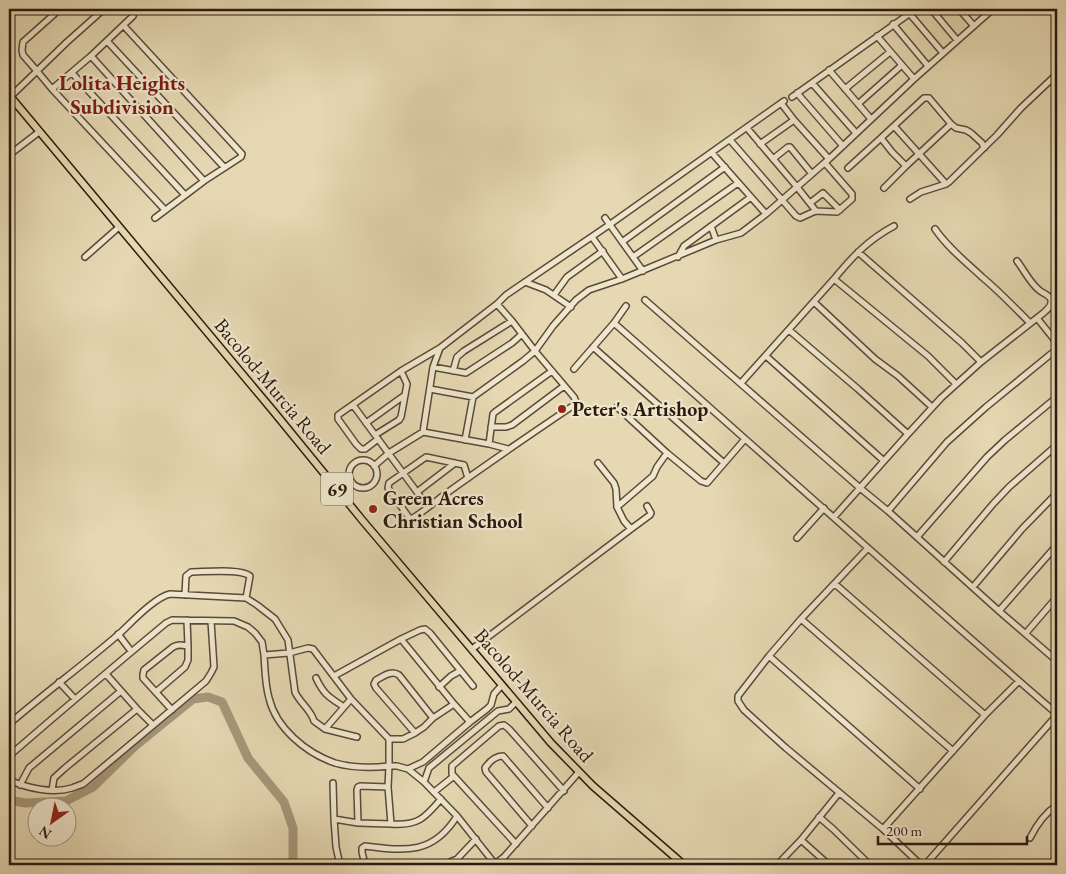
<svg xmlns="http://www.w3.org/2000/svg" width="1066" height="874" viewBox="0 0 1066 874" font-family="'EB Garamond',serif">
	<rect width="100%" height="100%" fill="#e5d8b2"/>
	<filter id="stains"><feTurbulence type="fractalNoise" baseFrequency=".004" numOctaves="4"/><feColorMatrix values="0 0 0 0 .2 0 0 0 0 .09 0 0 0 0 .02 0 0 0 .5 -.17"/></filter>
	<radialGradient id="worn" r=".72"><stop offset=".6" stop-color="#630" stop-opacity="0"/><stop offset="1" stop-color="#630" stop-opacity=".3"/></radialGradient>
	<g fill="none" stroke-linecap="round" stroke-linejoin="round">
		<path stroke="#a6977a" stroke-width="9" d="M9,800L25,803L66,801L93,787L135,746L193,699L208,697L222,702L248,758L284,802L293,828V865"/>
		<g stroke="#5a4a37" stroke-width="8">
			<path id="minor" d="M104,9L67,42L37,71L52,89L165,210
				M931,9L957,40
				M959,9L974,26
				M909,13L943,53
				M893,24L928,66
				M124,26L242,154L241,157L204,181L155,218
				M877,36L914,79
				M107,41L224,167
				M91,56L204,181
				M829,70L871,119
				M72,73L185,195
				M812,83L856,133
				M52,89L91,56L133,16
				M845,89L890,52
				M797,93L843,146
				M10,97L37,71L23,55L22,50L23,42L60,9
				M792,97L916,9
				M781,103L794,120L829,159
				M858,104L902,65
				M894,126L946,184
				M747,128L797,187L816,211
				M730,140L789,208L796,216L800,218L811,213L816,211L837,212L852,199V194L825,163
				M760,144L794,120
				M712,153L766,214
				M9,155L39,132
				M773,159L788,147H790L812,174
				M906,166L951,124
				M848,168L881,138
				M884,188L906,166L892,152L881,138L924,98H929L951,124L956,128L966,130L971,133L982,143L984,148
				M910,199L921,192L946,184L949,182L997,135L1021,108L1057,74
				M810,203L823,193L840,210
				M605,218L643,271
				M711,226L716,240
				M894,226C868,240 853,256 834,279L928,356L956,384
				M935,229C948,248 966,262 982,277C999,291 1014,307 1030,323
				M592,237L622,279
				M622,242L725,167
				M858,252L962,343L981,362L1037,318C1042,314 1053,307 1051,300C1050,295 1042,293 1039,290C1030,283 1024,270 1017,261
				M85,257L119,227
				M633,257L738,183
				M678,257L684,246L751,197
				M525,282L546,290L571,307
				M554,295L567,277L603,251
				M645,300L860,488L888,511L999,611L1057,661
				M814,302L875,359L898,376L932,407
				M1037,318L1057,343
				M614,323L626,306
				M789,330L858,389L908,434
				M593,347L724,463
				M766,356L884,461
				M433,367L466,373L512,343L522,334
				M574,369L614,323C762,453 908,585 1057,714
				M453,371L457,357L464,351L512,321
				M741,383L834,279
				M430,389L473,397
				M353,405L428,507
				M617,407L667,453
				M366,423L405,395
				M491,427H506L512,425L564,386
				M423,432L433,367L440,348
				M375,435L399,420L401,417L407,384L401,371
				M378,439L365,449H361L356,444L338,419V415L401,371L440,348L497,304L506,295L609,225L784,101
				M465,440L473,397L523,361L535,351L553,326L576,300L589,290L622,279L716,240L741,233L766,214L829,159L914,79L993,9
				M489,444L493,414L495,412L552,371
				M349 474a14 14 0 1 1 28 0a14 14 0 1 1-28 0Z
				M598,463L614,483L616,489L617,507L624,521L631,529L650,515L651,513L647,506
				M374,466L389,453L423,432L489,444L508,449
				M468,478L464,465L426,457L389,483L388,488L410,519C416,518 437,500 444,495C487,464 531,434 574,405L576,402L574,397L535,351L512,321L497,304
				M339,491L352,482
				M417,492L455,463
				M617,507L653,476L657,467L667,453L701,481L707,483L745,439
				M888,511L947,442L986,407L1057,349
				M834,517L908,434L941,398L981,362
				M917,537L987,457L1005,440L1057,397
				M797,538L824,508
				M868,548L801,619L769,656L738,696V701L744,710L786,748L883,829L921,865
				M944,562L993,504L1009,487L1057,445
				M835,584L985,715
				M973,587L1022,529L1057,493
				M185,595L186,576L191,572C204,572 241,568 250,576L246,598
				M999,611L1057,545
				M801,619L953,751
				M1026,633L1057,597
				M118,634L131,651
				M472,649L631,529
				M264,655C265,669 265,684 269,698C276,728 306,753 335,763C353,768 371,768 389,766L388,787L391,824C418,826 425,818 441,799
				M769,656L920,789
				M106,674L137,709L153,725
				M334,676L401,639L420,630L425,629L430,633L473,686
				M316,678C324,695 329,697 344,707
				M59,682L75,699
				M439,687L451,676L460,671
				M156,692L185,667L188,660V646
				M454,704L470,722
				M172,710L143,678V674L144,670L173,647C178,644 182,645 188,646L187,620
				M9,724C45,693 83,665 119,634C131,623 155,597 170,594L246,598L257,605L275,619L288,640L295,692C300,703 311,710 314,721L325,729L357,737
				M325,729L351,699
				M415,733L376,688L374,684L376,680C384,676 391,670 399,675L433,718
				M389,739H403L415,733L424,727L433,718L454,704L401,639
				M9,756C61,711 113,667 166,623L172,620L234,621L248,627L255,633L262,642L264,655L289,653L308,648L313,649L351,699L389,739V766H397L408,769L424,782L457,816L495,864L504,857L579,772
				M408,769L423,762L470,722L487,709L491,705L494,694L502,685
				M9,780C27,788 52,794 72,788C75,787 79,785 83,784L206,681L211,673L214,667L211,621
				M424,782L429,768L498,711L509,709L516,702
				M333,783L334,819
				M20,785L29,768L121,691
				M52,790L54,778L65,768L137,709
				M434,792L454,776
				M819,817L833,829L870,865
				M358,823L391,824
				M532,826L486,772L485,768C489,762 495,756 503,756L548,808
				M883,829L985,715L1019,681
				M1030,838C1037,824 1045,813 1057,805
				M801,840L829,865
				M516,844L452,774V766L499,726L504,725L509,729L564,791
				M340,865L336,847L334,819L358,823L357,790L358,787L360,786L388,787
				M365,865L362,852V848L365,846C405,851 433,855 457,816
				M443,865L457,859L476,839
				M777,865L801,840L839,793
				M925,865L1057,715"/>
		</g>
		<g stroke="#2b1a0e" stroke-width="9">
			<path id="major" d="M9,95L274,412L363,521L551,743L593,786L684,865"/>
		</g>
		<use href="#minor" stroke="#eee6cd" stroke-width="5"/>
		<use href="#major" stroke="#e5d8b2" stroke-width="6"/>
	</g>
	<g fill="#8f2418" stroke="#eee6cd" stroke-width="2">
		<circle cx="562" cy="409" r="5"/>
		<circle cx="373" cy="509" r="5"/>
	</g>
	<g text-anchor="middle" stroke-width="4.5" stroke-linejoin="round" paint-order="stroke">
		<rect fill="#eee6cd" stroke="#665747" stroke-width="1" x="321" y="472.5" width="32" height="33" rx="4"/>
		<g font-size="19" font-weight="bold" fill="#2b1a0e">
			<text x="337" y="496">69</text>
		</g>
		<g font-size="20" fill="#2b1a0e" stroke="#eee6cd">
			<text transform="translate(273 386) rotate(50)" y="7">Bacolod-Murcia Road</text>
			<text transform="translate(534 695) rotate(49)" y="7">Bacolod-Murcia Road</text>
		</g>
		<g font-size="20" font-weight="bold" fill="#2b1a0e" stroke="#eee6cd" text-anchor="start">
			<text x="572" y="416">Peter's Artishop</text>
			<text x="383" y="505">Green Acres<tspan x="383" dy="23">Christian School</tspan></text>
		</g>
		<g font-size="21" font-weight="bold" fill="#7a1f14" stroke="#eee6cd">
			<text x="122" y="90">Lolita Heights<tspan x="122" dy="24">Subdivision</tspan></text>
		</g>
	</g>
	<rect width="1066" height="874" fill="none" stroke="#e5d8b2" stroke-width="30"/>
	<rect x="10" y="10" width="1046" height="854" fill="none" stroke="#2b1a0e" stroke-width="2.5"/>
	<rect x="15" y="15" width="1036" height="844" fill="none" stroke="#2b1a0e"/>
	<g transform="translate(52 822) rotate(213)"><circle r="24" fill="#eee6cd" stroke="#a09481"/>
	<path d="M0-4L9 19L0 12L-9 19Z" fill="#8f2418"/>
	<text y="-8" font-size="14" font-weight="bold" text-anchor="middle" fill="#2b1a0e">N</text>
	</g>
	<path d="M878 836v8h149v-8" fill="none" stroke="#2b1a0e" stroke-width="2.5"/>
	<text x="886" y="836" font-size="15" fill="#2b1a0e" stroke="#eee6cd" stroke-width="4" paint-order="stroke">200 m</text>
	<rect width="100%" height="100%" filter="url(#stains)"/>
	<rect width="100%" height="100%" fill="url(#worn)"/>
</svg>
